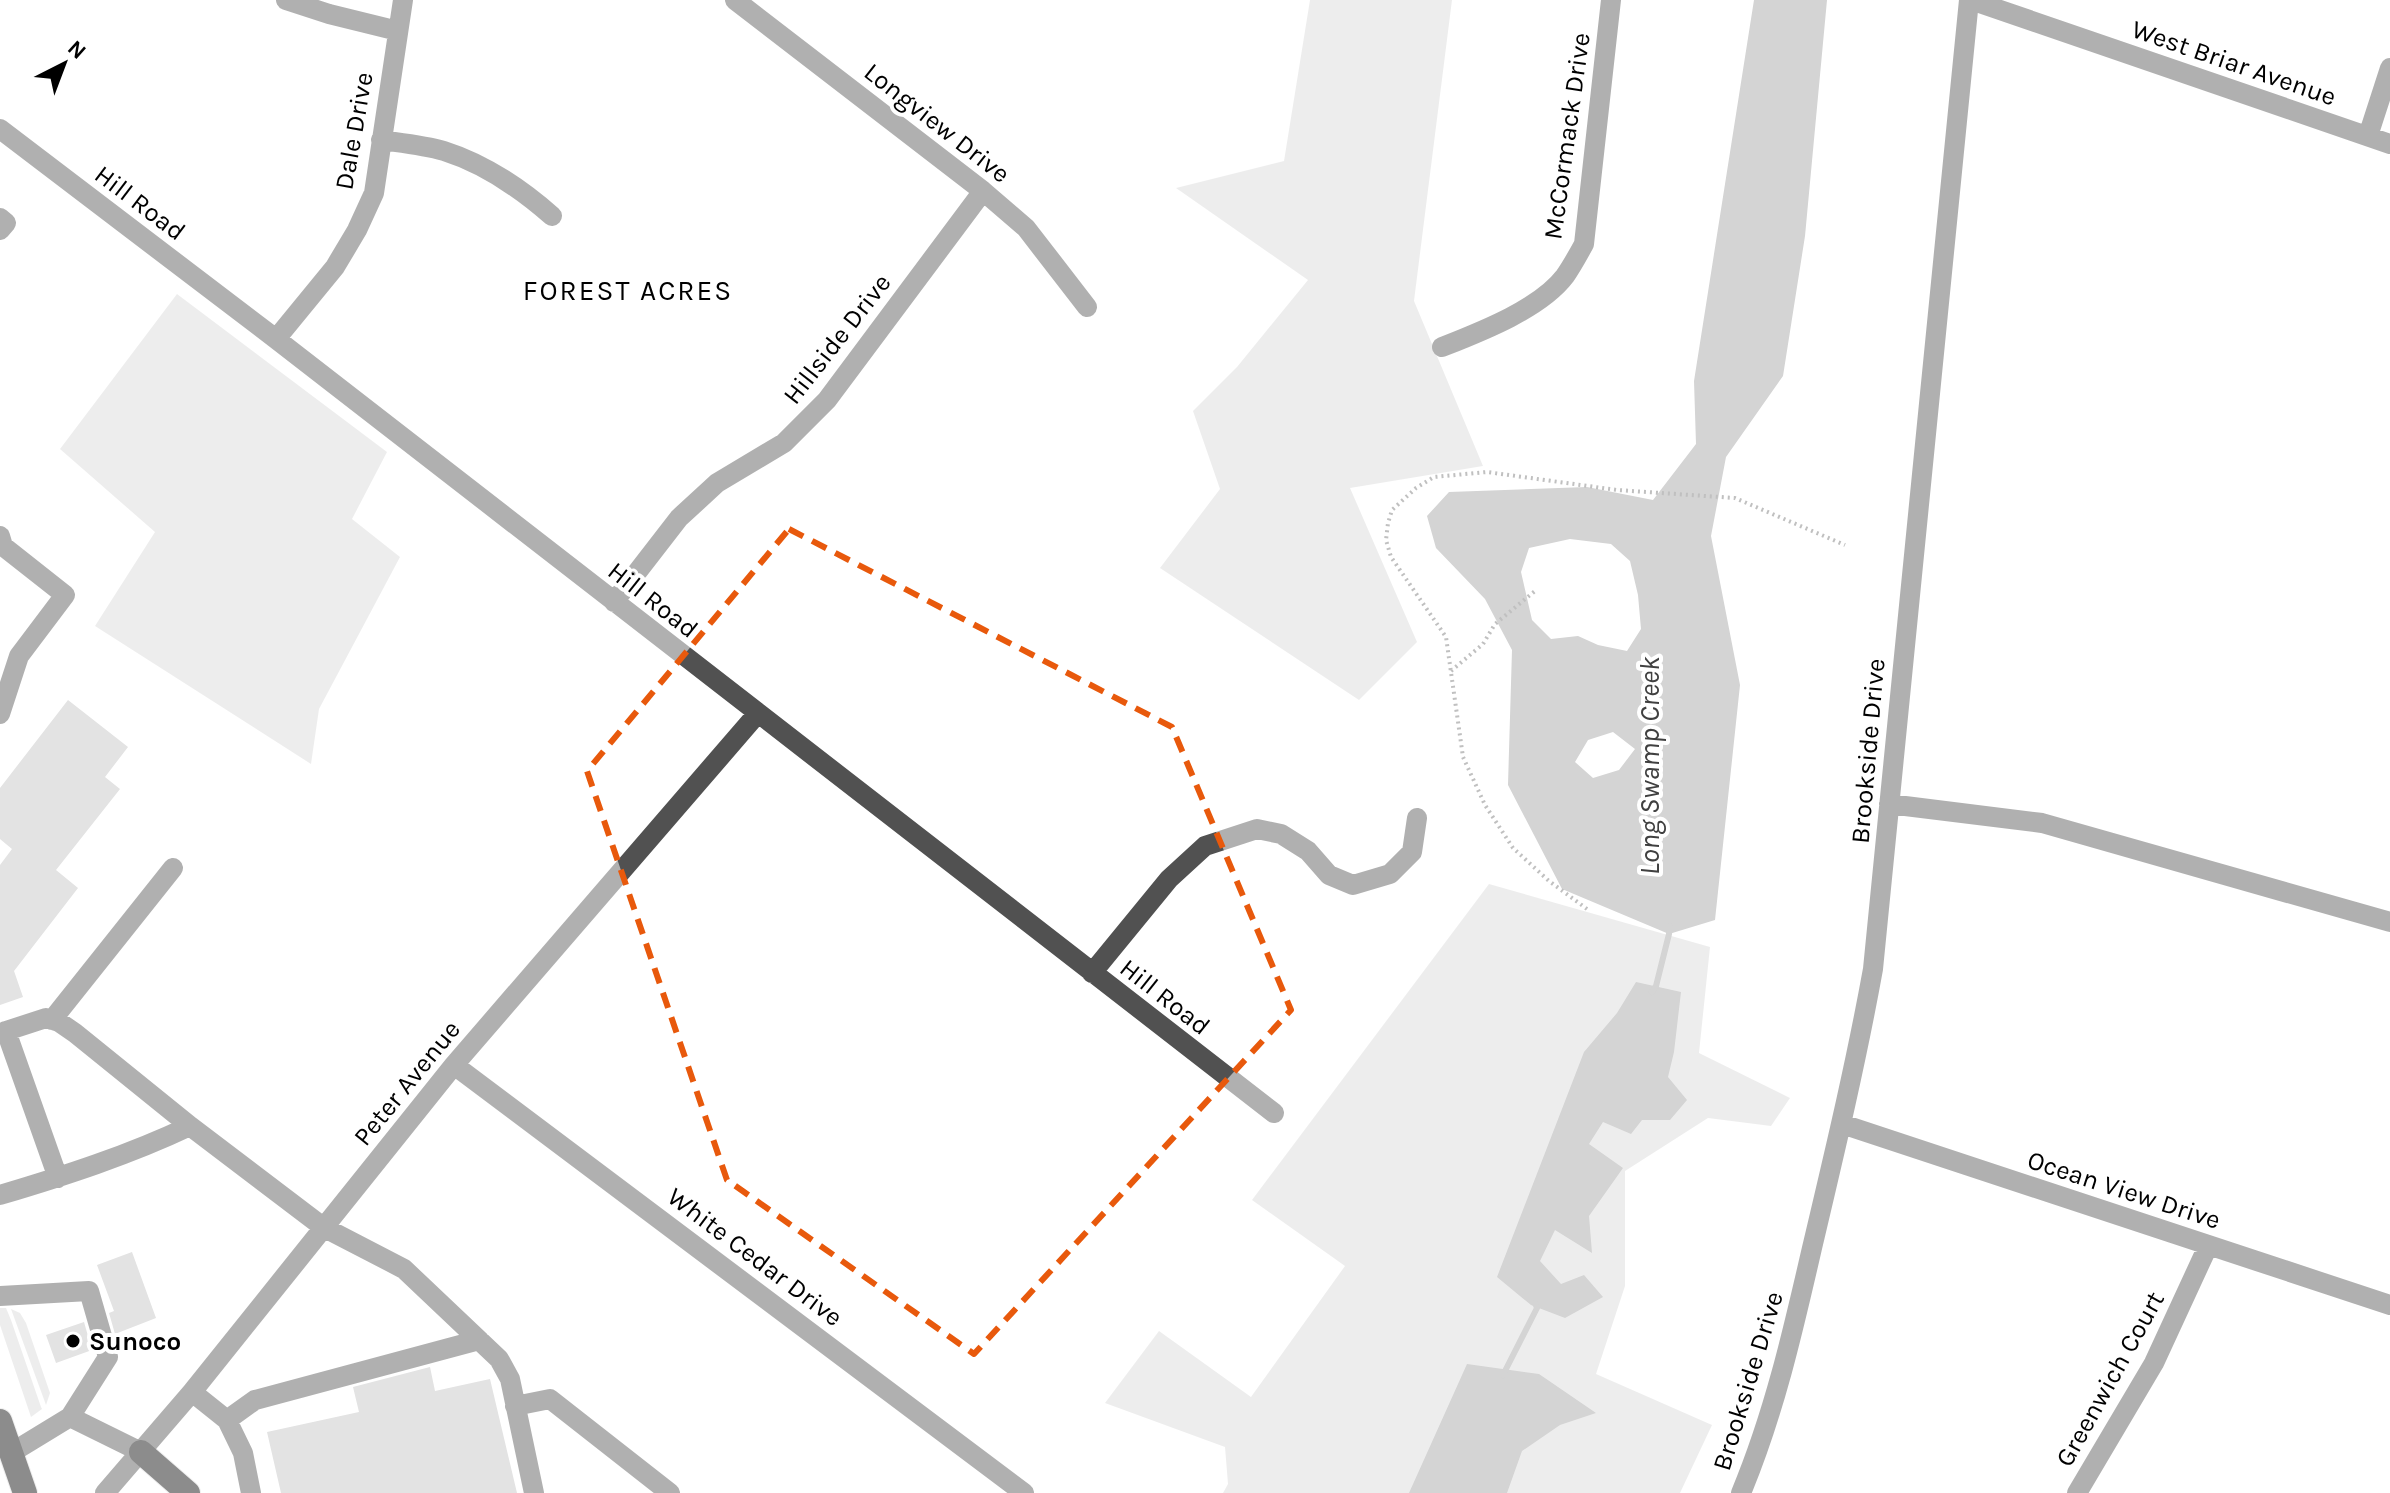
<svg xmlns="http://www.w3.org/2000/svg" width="2390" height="1493" font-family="Karla,sans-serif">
	<rect width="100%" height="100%" fill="#fff"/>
	<path fill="#d8d8d8" d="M1310,0H1452L1414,301L1483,466L1350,488L1417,642L1359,700L1160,568L1220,489L1193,411L1237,367L1308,280L1176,188L1284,161Z
		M177,294L387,452L352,519L400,557L319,709L311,764L95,626L155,532L60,449Z
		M1489,884L1710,947L1699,1053L1790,1098L1771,1126L1708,1118L1625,1171V1286L1596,1374L1712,1425L1680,1493H1223L1228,1484L1225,1447L1105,1403L1159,1331L1251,1397L1345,1266L1252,1200Z
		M0,1308H6L11,1320L41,1407L42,1409L31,1417L0,1325Z
		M11,1309L20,1313L26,1323L50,1393L46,1405Z"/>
	<path fill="#9f9f9f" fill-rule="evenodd" d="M1754,0H1827L1805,236L1783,376L1726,457L1711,536L1740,685L1715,920L1669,934L1562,889L1508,785L1512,650L1485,599L1436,548L1427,516L1449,492L1587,487L1653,500L1696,444L1694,381ZM1570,539L1611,544L1630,561L1638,595L1641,629L1627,651L1598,645L1578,636L1551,639L1532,620L1521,572L1529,548ZM1613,732L1635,749L1619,770L1593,778L1575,762L1588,740Z
		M1636,982L1681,992L1674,1052L1668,1077L1687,1100L1670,1120H1642L1631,1134L1603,1122L1589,1144L1623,1168L1589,1216L1592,1253L1555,1230L1540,1261L1561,1284L1584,1275L1603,1297L1565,1318L1531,1305L1497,1277L1584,1052L1617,1013Z
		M1467,1364L1539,1374L1596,1413L1560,1425L1522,1451L1507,1493H1409Z"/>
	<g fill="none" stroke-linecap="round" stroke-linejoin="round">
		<path stroke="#9f9f9f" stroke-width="6" d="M1652,992L1656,986L1669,934L1670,926
			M1503,1375L1537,1308L1535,1303"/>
	</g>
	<path fill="#c0c0c0" d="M68,700L128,747L105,777L120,789L56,870L78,888L14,971L23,997L0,1005V865L12,849L0,839V788Z
		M132,1252L156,1318L115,1334L109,1313L114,1311L97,1265Z
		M84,1322L92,1350L56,1363L46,1335Z
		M430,1367L435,1391L490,1379L517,1493H281L267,1432L359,1412L353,1387Z"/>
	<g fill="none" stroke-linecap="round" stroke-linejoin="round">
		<g stroke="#dbdbdb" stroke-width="26">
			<path id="highway" d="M0,1421L25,1493
				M141,1452L188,1493"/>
		</g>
		<path stroke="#737373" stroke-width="4" stroke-dasharray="2 4" stroke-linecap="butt" d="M1451,671L1483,644L1495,624L1535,591
			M1587,909L1549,881L1513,848L1485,805L1463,757L1446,637L1391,557L1386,540L1388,523L1392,510L1416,488L1434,477L1487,472L1617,490L1735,498L1845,545"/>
		<path stroke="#515151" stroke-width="20" d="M286,0L329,14L398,31
			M735,0L983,191L1026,228L1087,307
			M1971,0L2390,144
			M0,129L276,339L1274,1113
			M2368,136L2390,68
			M381,140C402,143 424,145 444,151C485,164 519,187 552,216
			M0,218L6,223L0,230
			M276,339L335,267L357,230L374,193L403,0
			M1442,347C1480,332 1540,309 1565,276C1572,266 1578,255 1584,244L1611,0
			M0,536L3,546L65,595L19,656L0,714
			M614,602L679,518L717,483L784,443L827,400L983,191
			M1889,804L2042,823L2390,922
			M1092,973L1169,879L1205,846L1257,829L1281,834L1308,851L1329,875L1353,885L1390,874L1412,852L1417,818
			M52,1020L173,868
			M6,1031L58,1178
			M0,1033L46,1018L59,1022L75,1033L190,1126
			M454,1065L1024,1493
			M1842,1124L2390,1305
			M0,1195C64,1176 129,1155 190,1126L323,1227L404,1269L499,1359L510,1379L534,1493
			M0,1296L89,1291L108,1357L70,1417
			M192,1392L227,1420L243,1453L251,1493
			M515,1406L550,1399L670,1493
			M227,1420L255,1400L479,1340
			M11,1453L70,1417L141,1452
			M105,1493L192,1392L454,1065L758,713
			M1741,1493C1774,1414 1793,1331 1812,1248C1834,1155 1856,1063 1873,969L1969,0
			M2077,1493L2154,1363L2208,1246"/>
		<use href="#highway" stroke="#000" stroke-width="24"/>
	</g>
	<path d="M0 0H2390V1493H0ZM789,529L1172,727L1291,1010L974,1354L727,1180L587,771Z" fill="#fff" fill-opacity=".55" fill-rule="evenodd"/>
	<path fill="none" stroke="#e8590c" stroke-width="6" stroke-dasharray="16 10" stroke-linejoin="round" d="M789,529L1172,727L1291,1010L974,1354L727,1180L587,771Z"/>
	<circle fill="#000" stroke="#fff" stroke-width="3" cx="73" cy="1341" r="8"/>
	<g text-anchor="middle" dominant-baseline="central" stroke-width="8" stroke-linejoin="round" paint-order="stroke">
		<g font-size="26" fill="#000" stroke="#fff">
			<text transform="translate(2234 63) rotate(19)">West Briar Avenue</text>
			<text transform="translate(937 123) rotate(38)">Longview Drive</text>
			<text transform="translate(354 131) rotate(-80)">Dale Drive</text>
			<text transform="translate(1567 136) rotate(-82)">McCormack Drive</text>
			<text transform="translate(140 203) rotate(37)">Hill Road</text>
			<text transform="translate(837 339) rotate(-52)">Hillside Drive</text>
			<text transform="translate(653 600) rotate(38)">Hill Road</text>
			<text transform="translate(1868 751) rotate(-85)">Brookside Drive</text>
			<text transform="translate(1165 997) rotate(38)">Hill Road</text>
			<text transform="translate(407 1083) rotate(-51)">Peter Avenue</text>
			<text transform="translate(2124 1190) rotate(18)">Ocean View Drive</text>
			<text transform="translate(755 1257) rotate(37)">White Cedar Drive</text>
			<text transform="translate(2110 1379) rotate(-61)">Greenwich Court</text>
			<text transform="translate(1748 1381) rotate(-73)">Brookside Drive</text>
		</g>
		<g font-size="26" font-weight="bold" fill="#000" stroke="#fff" text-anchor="start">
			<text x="89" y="1341">Sunoco</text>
		</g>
		<g font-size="28" letter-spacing="2" fill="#000" stroke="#fff">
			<text x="628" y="290">FOREST ACRES</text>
		</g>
		<g font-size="28" font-style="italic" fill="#404040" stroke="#fff">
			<text transform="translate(1649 766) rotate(-90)">Long Swamp Creek</text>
		</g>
	</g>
	<g transform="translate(64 64) rotate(42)" stroke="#ffffff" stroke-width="6" paint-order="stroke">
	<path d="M0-6L14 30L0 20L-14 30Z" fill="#000000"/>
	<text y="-12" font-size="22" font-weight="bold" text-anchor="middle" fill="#000000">N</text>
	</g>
</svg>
